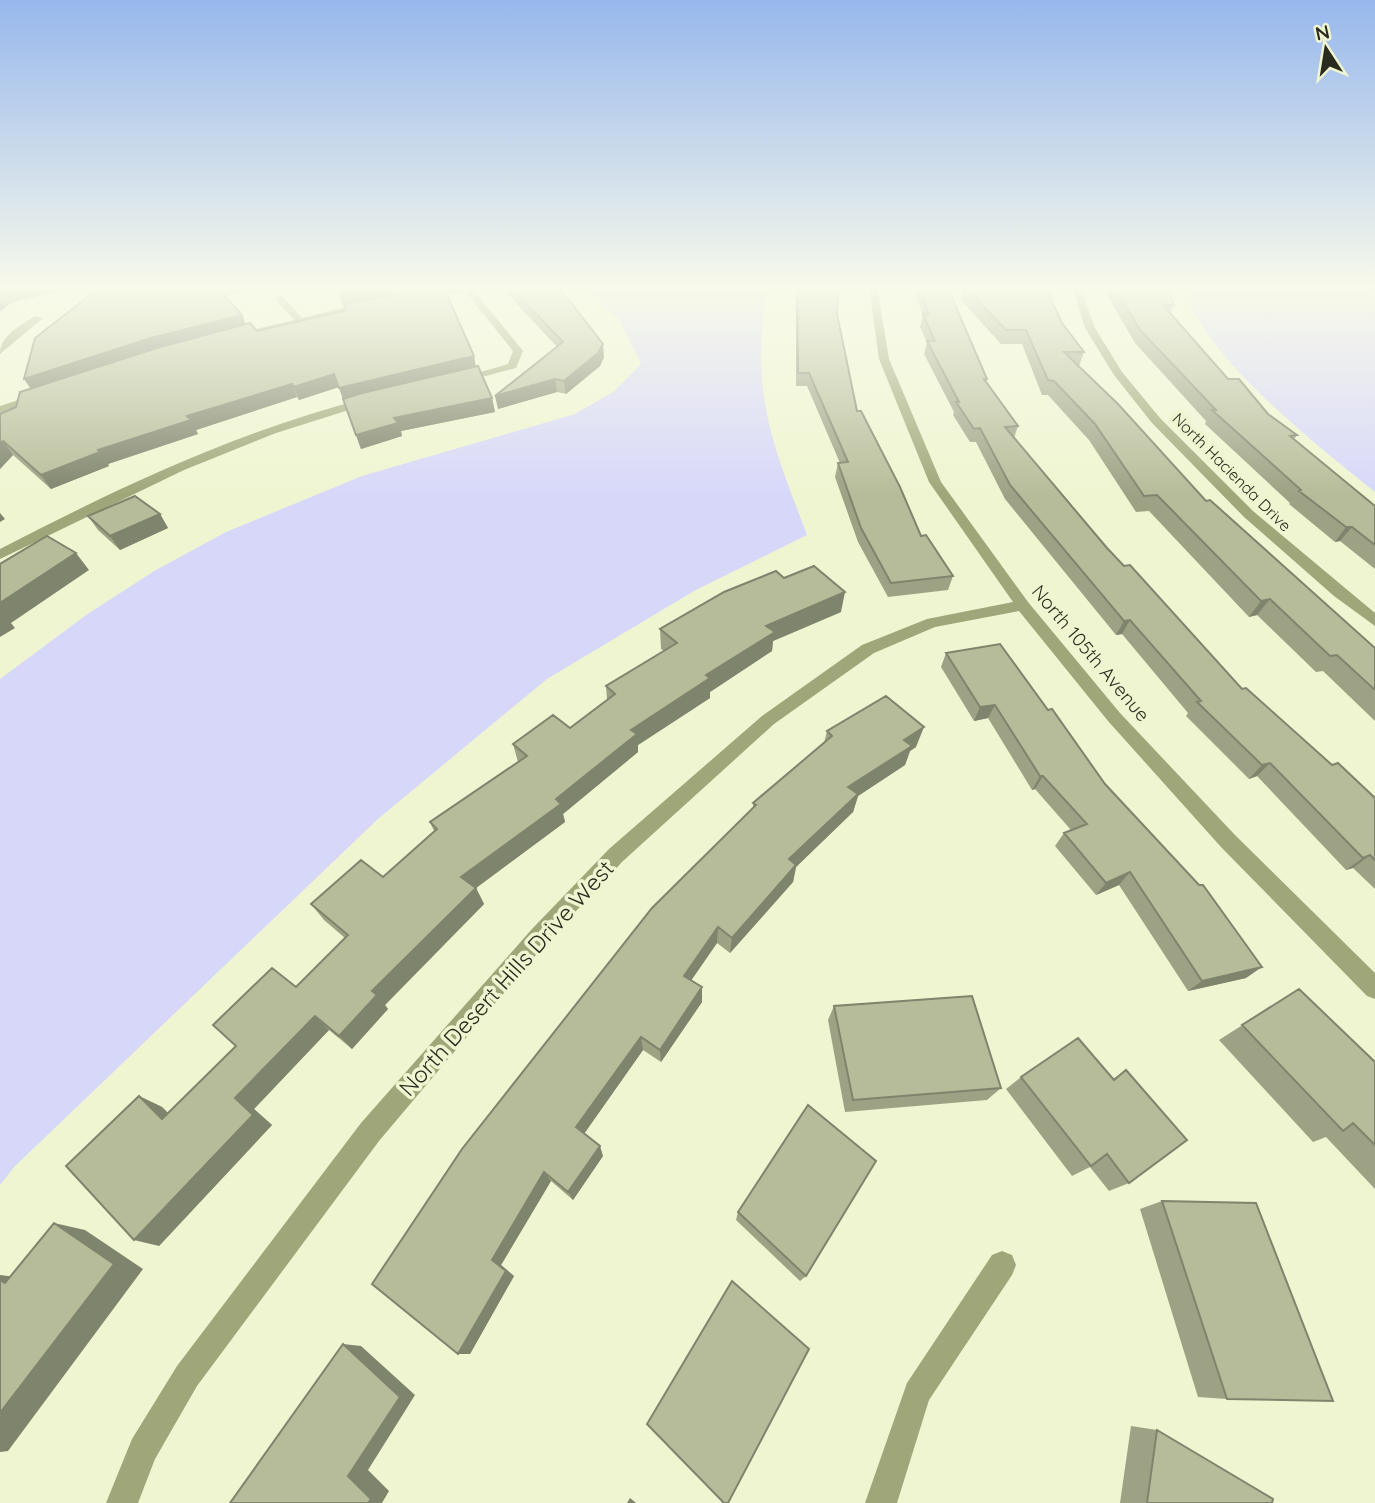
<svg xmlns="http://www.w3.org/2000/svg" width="1375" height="1503" font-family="Quicksand,sans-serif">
	<rect width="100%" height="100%" fill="#eff5d1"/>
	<path fill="#d7d7fa" d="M580,286H766C763,320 759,354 763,389C768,438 790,489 807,535L694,591L547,679L379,818L14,1167L0,1185V679L89,613L156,570L226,532L362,476L575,414L613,392L641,364L619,319Z
		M1185,286H1375V492C1323,450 1196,352 1185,286Z"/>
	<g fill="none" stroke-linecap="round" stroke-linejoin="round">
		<path fill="#9fa679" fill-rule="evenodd" d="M462,286H470L523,351L516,368L459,383L454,380L508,364L513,351L466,292L422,299L418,296Z
			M869,286H877L889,359L941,482L1028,602L1120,713L1235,835L1375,973V999L1367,996L1221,847L1108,721L1019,611L935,627L874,653L774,724L623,861L546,943L379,1141L197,1386L155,1459L138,1503H106L132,1439L177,1366L361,1123L532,929L609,849L762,716L862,645L927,619L1013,602L929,482L879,359Z
			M1072,286H1080L1095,328L1122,372L1160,418L1253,511L1375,613V626L1334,596L1244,517L1152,423L1114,375L1085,328Z
			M276,296H282L302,318L367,302L372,305L231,339V335L294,320L276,300Z
			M35,316L43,318L0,354C0,335 20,326 35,316Z
			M40,393L45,396L44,398L0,413V406Z
			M367,398L372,401L371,403L276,433L184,470L0,559V549C118,488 238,431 367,398Z
			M1002,1251L1012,1255L1016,1265L1012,1275L929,1400L897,1503H865L907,1383L992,1255Z"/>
	</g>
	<path fill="#9da284" d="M255,286L225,296L242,315L246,325L257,331L346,310L333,286H440L474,356L476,367L492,398L495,412L401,431L402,436L361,449L339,387L299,400L297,397L196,430L198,434L108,464L109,466L51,489L13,455L0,469V414L16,407L31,389L24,379L35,338Z
		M502,286H558L604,357L600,366L566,394L557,392L498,409L557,347L503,289Z
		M797,286L837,314L857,411L921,536L953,576L948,590L888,597L858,542L835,477L838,463H840L807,386H796V297Z
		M913,286H947L987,379L986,383L1018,426L1014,438L1107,548L1242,689L1332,765L1375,798V889L1353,868L1346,870L1257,776L1249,779L1186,716L1188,713L1122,634L1116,635L1005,499L976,442H970L953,415L954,412L924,354L927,342L920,327L923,316Z
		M964,286L1062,323L1084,352L1079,366L1206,501L1375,648V721L1323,671L1316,672L1257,615L1249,617L1149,511L1136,512L1089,440L1048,395H1042L1022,344H1001L960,299Z
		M1105,286H1167L1174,305L1170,313L1228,379L1268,414L1297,435L1294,439L1375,506V569L1340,541L1335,542L1289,504L1290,503L1205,424L1206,421L1135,343L1104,290Z
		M160,514L168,528L120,550L98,530L88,516Z
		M784,578L841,612L773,641L772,651L710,692V698L638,745V752L563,814L565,822L476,888L484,904L385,1005L388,1009L352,1049L329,1030L254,1109L272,1125L159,1246L139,1096L162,1107L168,1113L345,938L324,920L311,904L383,877L434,831L430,822L518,762L513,744L570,728L607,700L606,686L664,651L661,649L660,629Z
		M946,653L1048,710L1105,784L1246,978L1188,991L1119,885L1096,895L1055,846L1064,833L1071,830L1035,789L1032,790L988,718L974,721L941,667Z
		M827,731L916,747L910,751L905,765L858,796L853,812L796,867L793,882L730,953L717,943L691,980L702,987V1002L661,1062L643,1050L584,1134L603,1156L573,1200L551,1181L501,1265L514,1276L470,1354L372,1284L753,809V803L824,743Z
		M1299,989L1375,1062V1189L1326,1137L1313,1142L1219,1040Z
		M834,1006L1001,1088L987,1100L845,1112L828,1020Z
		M1126,1070L1129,1183L1109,1191L1090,1167L1072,1176L1006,1089L1021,1077L1113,1079Z
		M1162,1201L1227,1399L1198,1397L1140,1209Z
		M738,1212L806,1276L800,1281L736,1220Z
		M1131,1426L1157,1430L1272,1503H1120Z"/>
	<path fill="#7f846c" d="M24,286H79L11,303L0,312V293L3,291Z
		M215,286H255L221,298Z
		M381,286H440L441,287L343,305L339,293Z
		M242,315L247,327L33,392L24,379L151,338Z
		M603,344L604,357L600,366L566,394L564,381Z
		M474,356L476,369L344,402L339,388Z
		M334,374L339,387L299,400L294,387Z
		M555,379L557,392L498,409L495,396Z
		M292,384L297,397L196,430L198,434L108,464L109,466L51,489L41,475L98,450L187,416Z
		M492,398L495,412L401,431L402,436L361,449L356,435L394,418Z
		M3,441L13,455L0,469V444Z
		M0,513L5,519L0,522Z
		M160,514L168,528L120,550L110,536Z
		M1346,527H1352L1340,541L1335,542Z
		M76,553L89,570L11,623L15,628L0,637V603Z
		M845,592L841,612L773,641L772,651L710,692V698L638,745V752L563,814L565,822L476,888L484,904L385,1005L388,1009L352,1049L339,1036L461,877L556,799L631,730L706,675L766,626Z
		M1270,599L1257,615L1249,617L1261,601Z
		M1130,620L1122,634L1116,635L1124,621Z
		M995,705L988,718L974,721L980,707Z
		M924,727L916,747L910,751L905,765L858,796L853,812L796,867L793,882L730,953L732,938L789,859L848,787L904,740Z
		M1270,763L1257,776L1249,779L1262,765Z
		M1040,776H1043L1035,789L1032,790Z
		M1370,855L1353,868L1346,870L1363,858Z
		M1130,872L1119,885L1096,895L1106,883Z
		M718,927L717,943L684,991V976Z
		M1262,967L1246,978L1188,991L1202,981Z
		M702,987V1002L661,1062L660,1050Z
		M315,1016L329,1030L254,1109L272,1125L159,1246L134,1240L235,1098Z
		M641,1037L643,1050L581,1138L576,1127Z
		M139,1096L162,1107L184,1129L162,1119Z
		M600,1146L603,1156L573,1200L568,1192Z
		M544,1172L551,1181L501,1265L514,1276L470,1354H458L492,1260Z
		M54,1223L85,1230L143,1269L8,1451L0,1452V1413Z
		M0,1275L25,1278L5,1283L0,1280Z
		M343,1344L361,1346L415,1395L368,1470L389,1491L382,1503H368L348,1476Z
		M630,1498L636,1503H627Z"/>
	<path fill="#b6bc9a" stroke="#7f846c" stroke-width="2" d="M0,286H24L3,291L0,293Z
		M102,286H215L242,315L151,338L24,379L35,338Z
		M335,286H381L339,293Z
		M443,286L474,356L339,388L334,374L294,387L292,384L187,416L191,420L98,450L100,452L41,475L3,441L0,444V414L16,407L20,392L160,347L250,323L257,331L347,310L344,304Z
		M509,286H558L603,344L598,353L564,381L555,379L495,396L563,342Z
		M797,286H839L837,314L857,411H861L900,487L921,536L926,535L953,576L891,583L861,528L838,463L848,462L809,373H798Z
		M920,286H947L987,379H984L1018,426L1005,427L1107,548L1124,566L1130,565L1242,689L1246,688L1332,765L1338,763L1375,798V860L1370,855L1363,858L1270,763L1262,765L1197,702L1201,701L1130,620L1124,621L1010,485L980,428L974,429L956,402H959L927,341H935L923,315H929Z
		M964,286L1047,291L1062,323L1084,352H1064L1118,404L1206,501L1210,500L1375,648V690L1337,655L1330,656L1270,599L1261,601L1157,495L1144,496L1095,424L1054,381L1048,380L1026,330H1006Z
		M1113,286H1167L1174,305H1163L1228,379H1239L1268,414L1297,435L1290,436L1375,506V545L1352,527H1346L1299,491L1301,490L1212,410H1216L1140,330Z
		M478,366L492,398L394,418L398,423L356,435L343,399L362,393Z
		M135,496L160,514L110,536L88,516Z
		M47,536L76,553L0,603V564Z
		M814,566L845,592L766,626L775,632L706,675L710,678L631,730L637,734L556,799L561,804L461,877L476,888L372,991L377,995L339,1036L315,1016L235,1098L253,1115L134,1240L66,1166L139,1096L162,1119L236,1046L213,1025L272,968L296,987L348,935L311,904L361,860L383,877L437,829L430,822L527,756L513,744L553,715L570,728L615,694L606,686L677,643L660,629L724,592L776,571L784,578Z
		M1000,644L1048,710L1052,709L1105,784L1199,885H1203L1262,967L1202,981L1130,872L1106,883L1064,833L1087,824L1043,776H1040L995,705L980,707L946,653Z
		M886,696L924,727L904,740L912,746L848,787L858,794L789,859L796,865L732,938L718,927L684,976L702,987L660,1050L641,1037L576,1127L600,1146L568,1192L544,1172L492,1260L506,1271L458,1354L372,1284L462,1149L652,908L756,805L753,803L832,736L827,731Z
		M1299,989L1375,1062V1145L1353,1123L1343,1131L1242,1025Z
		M972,996L1001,1088L853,1100L834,1006Z
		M1078,1038L1114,1080L1126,1070L1187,1140L1129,1183L1107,1154L1091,1166L1021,1077Z
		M808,1105L876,1161L806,1276L738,1212Z
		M1162,1201L1256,1203L1333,1401L1227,1399Z
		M54,1223L114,1264L0,1413V1280L5,1283Z
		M732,1281L809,1349L728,1503H724L647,1424Z
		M343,1344L400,1397L348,1476L371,1499L368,1503H230Z
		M1157,1430L1273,1499L1272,1503H1147Z"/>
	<linearGradient id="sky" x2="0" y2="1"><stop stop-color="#97b7ed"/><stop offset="0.58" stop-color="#f8faea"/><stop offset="1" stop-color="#f8faea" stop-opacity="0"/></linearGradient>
	<rect width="1375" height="496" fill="url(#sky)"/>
	<g text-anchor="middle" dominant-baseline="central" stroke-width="7" stroke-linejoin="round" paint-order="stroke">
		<g font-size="16" fill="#282b1d" stroke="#eff5d1">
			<text transform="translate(1232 472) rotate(45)">North Hacienda Drive</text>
		</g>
		<g font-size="19" fill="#282b1d" stroke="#eff5d1">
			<text transform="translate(1091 653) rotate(50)">North 105th Avenue</text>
		</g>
		<g font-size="23" fill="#282b1d" stroke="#eff5d1">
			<text transform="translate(506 978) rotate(-48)">North Desert Hills Drive West</text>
		</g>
	</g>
	<g transform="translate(1326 49) rotate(348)" stroke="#eff5d1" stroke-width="5" paint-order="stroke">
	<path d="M0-5L12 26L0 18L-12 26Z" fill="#282b1d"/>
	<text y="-10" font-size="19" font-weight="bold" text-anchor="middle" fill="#282b1d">N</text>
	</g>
</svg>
